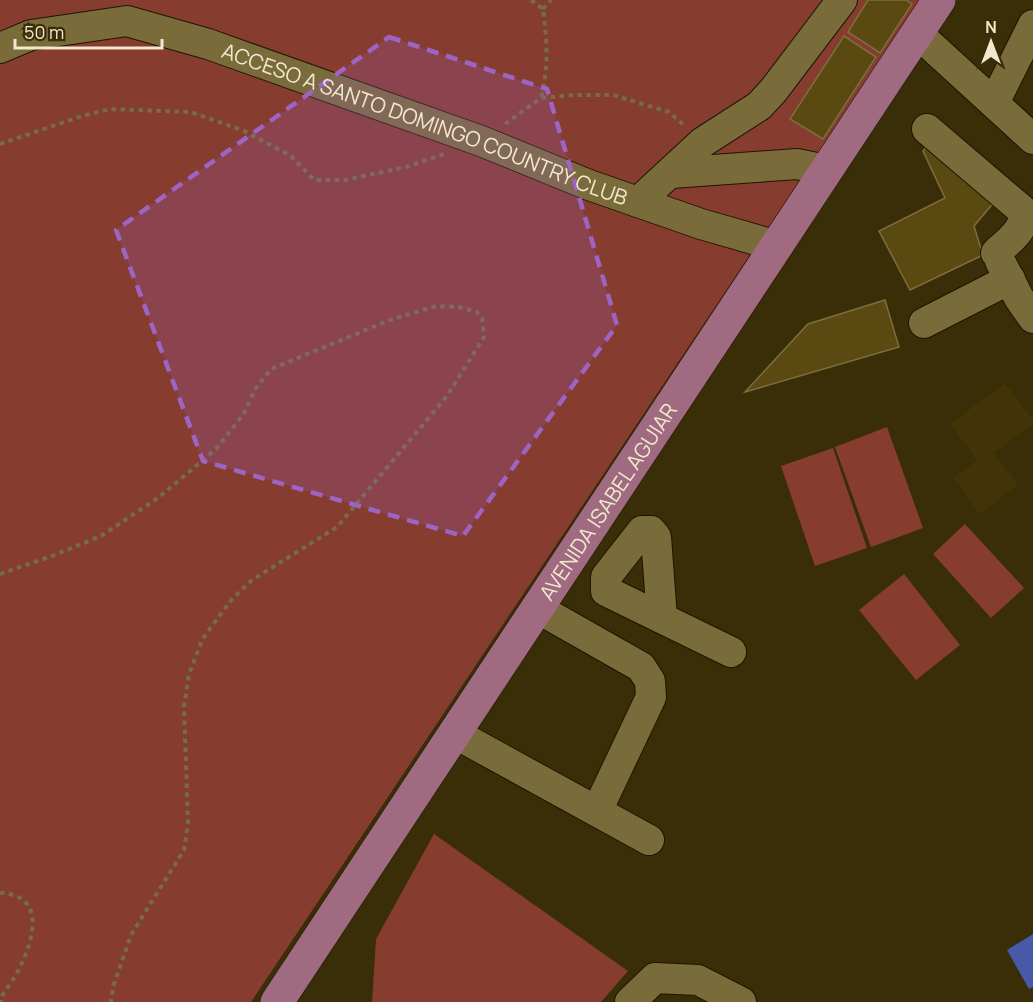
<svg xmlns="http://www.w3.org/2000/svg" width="1033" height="1002" font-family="Manrope,sans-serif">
	<rect width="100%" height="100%" fill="#392e08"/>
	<path fill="#423406" d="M1005,383L1033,420V424L994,453L1018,485L980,514L953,478L977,460L950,424Z"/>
	<path fill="#863d30" d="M0,0H920L251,1002H0Z
		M887,427L923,528L871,547L835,447Z
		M833,448L867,548L815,566L781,466Z
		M965,524L1024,588L991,618L933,554Z
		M904,574L960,645L916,680L859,610Z
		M434,834L628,971L601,1002H372L376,939Z"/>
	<path fill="#4859a7" d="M1033,934V987L1029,989L1007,950Z"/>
	<path fill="#5a4a11" stroke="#7d6e3e" stroke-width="1.5" d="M868,0H906L912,4L880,53L848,32Z
		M844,36L876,57L823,139L790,119Z
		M929,143L995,201L974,226L983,255L910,290L879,231L945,198L923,151Z
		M885,300L899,347L745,392L808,324Z"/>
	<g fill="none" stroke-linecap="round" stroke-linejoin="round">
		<g stroke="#1e1600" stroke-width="32">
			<g id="minor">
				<path d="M917,33L1033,139"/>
				<path id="s1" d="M0,48L31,35L127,21L208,44L481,141L589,185L701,224L777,246"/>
				<path d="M994,103L1033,25"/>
				<path d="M927,129L1022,210C1029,228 1007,242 996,253"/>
				<path d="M671,173L797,164L826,170"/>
				<path d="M638,202L703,142L759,106L773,91L842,0"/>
				<path d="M1000,261L1019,298L1033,318"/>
				<path d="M924,323L1010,279"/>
				<path d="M537,608L641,667L650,681L651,697L597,811"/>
				<path d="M662,618L656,537L651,531H642L606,577V591L731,652"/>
				<path d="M454,733L649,840"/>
				<path d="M630,1002L655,978L698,980L741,1002"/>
			</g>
		</g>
		<g stroke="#1e1600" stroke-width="34">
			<g id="major">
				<path id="s2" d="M277,1002L939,0"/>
			</g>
		</g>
		<path stroke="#766c4a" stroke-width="4" stroke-dasharray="4.5 4.5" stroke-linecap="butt" d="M531,0L543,9C547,41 549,67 541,98
			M543,9L551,0
			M505,124L541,98L574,95H613L669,112L685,126
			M0,144L82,116L110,109L191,112L244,131L291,156L314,180H345L406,167L444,154
			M0,574L52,556L101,536L158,498L216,449L243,415L256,388L271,369L390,320L436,306L459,307L477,312L482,318L484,337L447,396L337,527L252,580L232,599L203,638L189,674L184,706L188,823L184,850L131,935L113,987L111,1002
			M0,893C7,892 12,895 18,897C43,908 30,947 21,965C16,976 8,987 1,997V1002"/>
		<use href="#minor" stroke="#7a6b3b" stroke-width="30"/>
		<use href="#major" stroke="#a06a81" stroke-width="33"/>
	</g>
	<path fill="#9e64c4" fill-opacity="0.2" stroke="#9e64c4" stroke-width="4.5" stroke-dasharray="12 8" stroke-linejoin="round" d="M389,37L547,89L617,325L463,536L203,461L116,230Z"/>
	<g text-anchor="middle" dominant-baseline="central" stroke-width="6" stroke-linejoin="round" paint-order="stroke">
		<g font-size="21" fill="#f1e8cf" stroke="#392e08">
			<text stroke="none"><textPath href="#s1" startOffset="446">ACCESO A SANTO DOMINGO COUNTRY CLUB</textPath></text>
			<text stroke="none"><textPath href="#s2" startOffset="600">AVENIDA ISABEL AGUIAR</textPath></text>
		</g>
	</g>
	<g transform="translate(991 42)" stroke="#392e08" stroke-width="4.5" paint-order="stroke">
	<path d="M0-4.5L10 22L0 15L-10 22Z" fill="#f1e8cf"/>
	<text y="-9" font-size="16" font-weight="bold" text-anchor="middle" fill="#f1e8cf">N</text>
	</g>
	<path d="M15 39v9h147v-9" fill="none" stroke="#f1e8cf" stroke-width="3"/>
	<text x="24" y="39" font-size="18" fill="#f1e8cf" stroke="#392e08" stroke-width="4.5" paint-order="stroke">50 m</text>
</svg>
